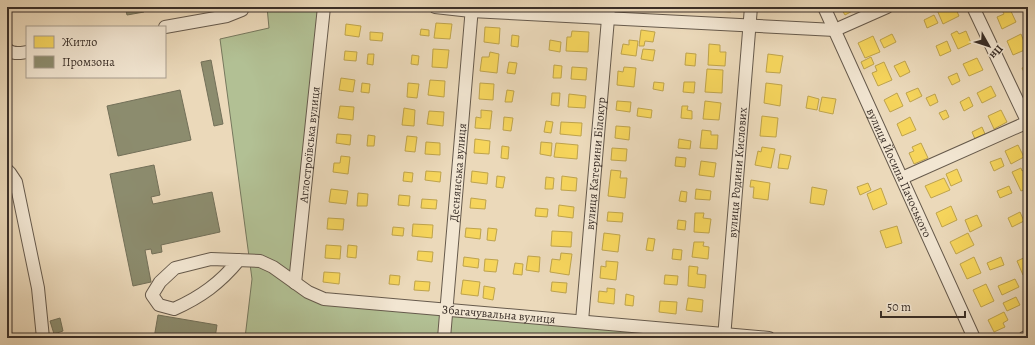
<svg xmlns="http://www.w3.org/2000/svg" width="1035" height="345" font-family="Alegreya,serif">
	<rect width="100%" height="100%" fill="#ebd9ba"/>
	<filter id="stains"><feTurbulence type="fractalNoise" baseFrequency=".005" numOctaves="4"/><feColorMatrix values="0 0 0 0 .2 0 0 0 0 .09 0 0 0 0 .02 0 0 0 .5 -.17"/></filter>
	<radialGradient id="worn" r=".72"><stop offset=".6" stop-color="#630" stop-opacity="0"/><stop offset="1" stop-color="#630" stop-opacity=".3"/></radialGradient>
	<path fill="#b2c094" stroke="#76785e" d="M267,7H324L295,282L308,292L769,338H245L252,279L220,39L269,28Z"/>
	<path fill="#f6d55c" stroke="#bea34c" d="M717,7H732L731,12L717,11Z
		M840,7H860L845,15Z
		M944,7H955L959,16L943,24L937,10Z
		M1009,7L1016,22L1002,29L997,17L1004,14L1002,10Z
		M934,15L938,23L927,28L924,20Z
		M436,23L452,24L450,39L434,38Z
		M346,24L361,26L359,37L345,35Z
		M485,27L500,28L499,44L484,42Z
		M421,29L429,30V36L420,35Z
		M641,30L655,32L653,42L645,41L644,46H639Z
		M572,31L589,32L588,52L566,51L567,37H571Z
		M957,31L959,34L966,31L971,43L958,49L951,34Z
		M370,32L383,33L382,41L370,40Z
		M892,34L896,42L884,48L880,40Z
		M1021,34L1027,49L1013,55L1007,41Z
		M512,35L519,36L518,47L511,46Z
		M873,36L880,52L865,58L858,43Z
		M550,40L561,42L560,52L549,50Z
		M629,40L638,41L636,56L621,54L623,44L629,45Z
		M947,41L951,51L940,56L936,46Z
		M709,44L720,45V52H726L725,66L708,65Z
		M433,49L449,50L447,68L432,67Z
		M643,49L655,50L653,61L641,59Z
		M345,51L357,52L356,61L344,60Z
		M490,52L499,54L497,73L480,71L482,57H489Z
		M686,53L696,54L695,66L685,65Z
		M368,54H374L373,65L367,64Z
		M768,54L783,56L780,73L766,72Z
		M412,55L419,56L418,65L411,64Z
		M871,57L874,64L864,69L861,62Z
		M977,58L983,70L969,76L963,64Z
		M905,61L910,72L900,77L894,66Z
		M509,62L517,63L515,74L507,73Z
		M884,62L892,80L878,86L872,73L877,71L875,66Z
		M554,65L562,66L561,78H553Z
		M1028,66V80L1022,68Z
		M572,67L587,68L586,80L571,79Z
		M624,67L636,68L634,87L617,85L618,71L623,72Z
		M707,69L723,70L722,93L705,92Z
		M957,73L960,81L952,85L948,77Z
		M341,78L355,80L353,92L339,90Z
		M430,80L445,81L444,97L428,95Z
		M654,82L664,83L663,91L653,89Z
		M684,82H695L694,93L683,92Z
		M362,83L370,84L369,93L361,92Z
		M408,83L419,84L417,98L407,97Z
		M480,83L494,84L493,100L479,99Z
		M766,83L782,85L780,106L764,103Z
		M991,86L996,96L982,103L977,93Z
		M918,88L922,96L910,102L906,93Z
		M507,90L514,91L512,102H505Z
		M552,93H560L559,106L551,105Z
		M897,93L903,106L890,112L884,100Z
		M569,94L586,96L585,108L568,107Z
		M935,94L938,102L930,106L926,98Z
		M808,96L819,99L817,110L806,108Z
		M822,97L836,99L833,114L819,111Z
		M969,97L973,106L964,111L960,102Z
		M617,101L631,102L630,112L616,110Z
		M705,101L721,103L719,120L703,119Z
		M340,106L354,107L353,120L338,118Z
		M682,106H688L687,110L692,111V119L681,118Z
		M404,108L415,110L414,126L402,125Z
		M638,108L652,110L651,118L637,116Z
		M481,110L492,111L490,129L475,128L476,117L481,118Z
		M946,110L949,117L943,120L939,113Z
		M1001,110L1007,122L994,129L988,116Z
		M429,111L444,112L443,126L427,124Z
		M762,116L778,118L776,137L760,136Z
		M504,117L513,118L511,131L503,130Z
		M910,117L916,130L902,136L897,124Z
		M546,121L553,122L551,133L544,132Z
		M561,122L582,123L581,136L560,134Z
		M616,126L630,127L629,140L615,138Z
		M982,127L985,134L975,139L972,132Z
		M702,130L711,131V135H718L717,149L700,148Z
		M337,134L351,135L350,145L336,143Z
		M368,135L375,136L374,146H367Z
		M407,136L417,137L415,152L405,151Z
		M475,139L490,141L489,154L474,153Z
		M679,139L691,141L690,149L678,148Z
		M426,142L440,143V155L425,154Z
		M541,142L552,143L551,156L540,154Z
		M556,143L578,145L577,159L554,157Z
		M921,143L928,158L914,164L909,153L914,151L912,147Z
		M1018,145L1024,157L1011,164L1005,151Z
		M502,146L509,147L508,159L501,158Z
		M762,147L775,149L771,168L755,165L758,151L761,152Z
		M612,148L627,149L626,161L611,160Z
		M780,154L791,156L788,169L778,168Z
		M341,156L350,157L348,174L333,172L334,163H340Z
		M676,157L686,158L685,167L675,166Z
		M1001,158L1004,166L994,171L990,162Z
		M701,161L716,163L714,177L699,175Z
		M1021,168L1022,171L1025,169L1027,173L1028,172V188L1021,191L1012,172Z
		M957,169L962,181L951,186L946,174Z
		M611,170L621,171L620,178H627L625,198L608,196Z
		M426,171L441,172L440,182L425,180Z
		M472,171L488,173L487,184L471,182Z
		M404,172L413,173L412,182L403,181Z
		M497,176L505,177L503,188L496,187Z
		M562,176L577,178L576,191L561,190Z
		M546,177L554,178L553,189H545Z
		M944,178L950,190L931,198L925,186Z
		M751,180L770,183L768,200L753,198L754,187H750Z
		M868,183L871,190L860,195L857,187Z
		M1009,186L1012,193L1000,198L997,191Z
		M812,187L827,190L824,205L810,203Z
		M881,188L887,204L873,210L867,194Z
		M331,189L348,191L346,204L329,202Z
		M696,189L711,191L710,200L695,199Z
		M681,191L687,192L686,202L679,201Z
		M358,193L368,194L367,206H357Z
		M399,195L410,196L409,206L398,205Z
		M471,198L486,200L485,209L470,208Z
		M422,199L437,200L436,209L421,208Z
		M559,205L574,207L573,218L558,216Z
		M951,206L957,220L942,227L936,213Z
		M536,208L548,209L547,217L535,216Z
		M608,212L623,213L622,222L607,221Z
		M1020,212L1024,221L1012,227L1008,218Z
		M695,213H704L703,218L711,219L709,233L694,232Z
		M977,215L982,226L970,232L965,220Z
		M328,218L344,219L343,230L327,229Z
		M678,220L686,221L685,230L677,229Z
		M413,224L433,225L432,238L412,236Z
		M897,226L902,243L886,248L880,231Z
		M393,227L404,228L403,236L392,235Z
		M466,228L481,229L480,239L465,237Z
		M488,228L497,229L495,241L487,240Z
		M552,231L572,232L571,247L551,246Z
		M604,233L620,235L618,252L602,250Z
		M968,233L974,245L956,254L950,242Z
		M648,238L655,239L653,251L646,250Z
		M694,242H704L703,246L709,247L708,259L692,257Z
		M326,245L341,246L340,259L325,258Z
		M348,245L357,246L356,258L347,257Z
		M673,249L682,250L681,260L672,259Z
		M418,251L433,252L432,262L417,260Z
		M561,253L572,254L569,275L550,272L552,259L560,260Z
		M528,256L540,257L539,272L526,270Z
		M1028,256V273L1023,275L1017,261Z
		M464,257L479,259L478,268L463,266Z
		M974,257L981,273L967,279L960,264Z
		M1001,257L1004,265L990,270L987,263Z
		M485,259L498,260L496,272L484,271Z
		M606,261L618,262L616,280L600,278L601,266L606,267Z
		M515,263L523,264L522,275L513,274Z
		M689,266L698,267L697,274L706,275L705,288L688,286Z
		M324,272L340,273L339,284L323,282Z
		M390,275L400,276L399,285L389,284Z
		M665,275L678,276L677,285L664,284Z
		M1015,279L1019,287L1002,295L998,286Z
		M463,280L480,282L478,296L461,294Z
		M415,281L430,282L429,291L414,290Z
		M552,282L567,283L566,293L551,291Z
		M986,284L994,301L981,307L973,290Z
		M484,286L495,288L493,300L483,298Z
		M607,288L615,289L614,304L598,302L599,291L607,292Z
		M626,294L634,296L633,306L625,305Z
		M1016,297L1020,305L1007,311L1003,303Z
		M688,298L703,300L702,312L686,310Z
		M660,301L677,302L676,314L659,312Z
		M1004,312L1008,320L1003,323L1005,327L994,332L988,320Z"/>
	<path fill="#8c8c6e" stroke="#737059" d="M125,7H143L144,12L127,15Z
		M211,60L223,124L214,126L201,62Z
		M180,90L191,140L118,156L107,106Z
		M154,165L160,195L151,197L153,204L212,192L220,232L161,245L162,252L152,254L151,249L145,250L151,282L133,286L110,174Z
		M158,315L217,325L215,338H154Z
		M60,318L63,331L54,334L50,321Z"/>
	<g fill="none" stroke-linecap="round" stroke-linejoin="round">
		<g stroke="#665a4c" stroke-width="14">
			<g id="minor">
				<path d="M435,7L471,11L835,30L887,7"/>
				<path id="s1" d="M824,7L974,338"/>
				<path d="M973,7L1028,123"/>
				<path d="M165,27L227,16L242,10L243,7"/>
				<path d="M7,49C12,55 20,53 27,52"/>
				<path d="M7,170L10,173L16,182L38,288L43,338"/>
				<path d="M902,178L1028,122"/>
				<path id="s2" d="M239,260C220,283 201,297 174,309L159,305L152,295L160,282L175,268L211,259L260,261L273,267L308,292L324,299L769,338"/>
				<path id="s3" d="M295,283L324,7"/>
				<path id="s4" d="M582,321L609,7"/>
				<path id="s5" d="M444,338L472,7"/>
				<path id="s6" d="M724,338L751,7"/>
				<path d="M1024,338L1028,336"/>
			</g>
		</g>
		<use href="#minor" stroke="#f2e6d2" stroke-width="12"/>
	</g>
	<g text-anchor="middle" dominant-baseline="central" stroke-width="4" stroke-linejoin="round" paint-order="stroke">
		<g font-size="12" fill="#3a2f28" stroke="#f2e6d2">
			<text stroke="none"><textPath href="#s3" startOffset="139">Аглостроївська вулиця</textPath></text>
			<text stroke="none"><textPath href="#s4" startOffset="158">вулиця Катерини Білокур</textPath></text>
			<text stroke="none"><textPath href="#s6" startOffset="166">вулиця Родини Кислових</textPath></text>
			<text stroke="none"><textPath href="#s1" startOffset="182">вулиця Йосипа Пачоського</textPath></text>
			<text stroke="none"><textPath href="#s5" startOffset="166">Деснянська вулиця</textPath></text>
			<text stroke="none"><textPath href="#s2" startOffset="482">Збагачувальна вулиця</textPath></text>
		</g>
	</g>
	<rect width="1035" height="345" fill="none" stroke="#ebd9ba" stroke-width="24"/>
	<rect x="8" y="8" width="1019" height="329" fill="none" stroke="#3a2f28" stroke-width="2"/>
	<rect x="12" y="12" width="1011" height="321" fill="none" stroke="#3a2f28"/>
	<rect x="26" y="26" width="140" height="52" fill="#f2e6d2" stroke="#a89d8e"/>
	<rect x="34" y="36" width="20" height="12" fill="#f6d55c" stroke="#a89d8e"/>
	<text x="62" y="46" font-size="12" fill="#3a2f28">Житло</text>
	<rect x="34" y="56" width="20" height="12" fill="#8c8c6e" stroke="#a89d8e"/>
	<text x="62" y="66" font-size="12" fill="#3a2f28">Промзона</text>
	<g transform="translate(989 46) rotate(129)" stroke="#f2e6d2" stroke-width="3" paint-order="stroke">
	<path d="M0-3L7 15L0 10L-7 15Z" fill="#3a2f28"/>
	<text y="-6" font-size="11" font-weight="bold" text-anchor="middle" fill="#3a2f28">Пн</text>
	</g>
	<path d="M881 311v6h84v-6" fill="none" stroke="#3a2f28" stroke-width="2"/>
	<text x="887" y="311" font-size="12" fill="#3a2f28" stroke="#f2e6d2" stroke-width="3" paint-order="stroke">50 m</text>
	<rect width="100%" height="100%" filter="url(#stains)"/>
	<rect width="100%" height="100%" fill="url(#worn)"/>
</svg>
